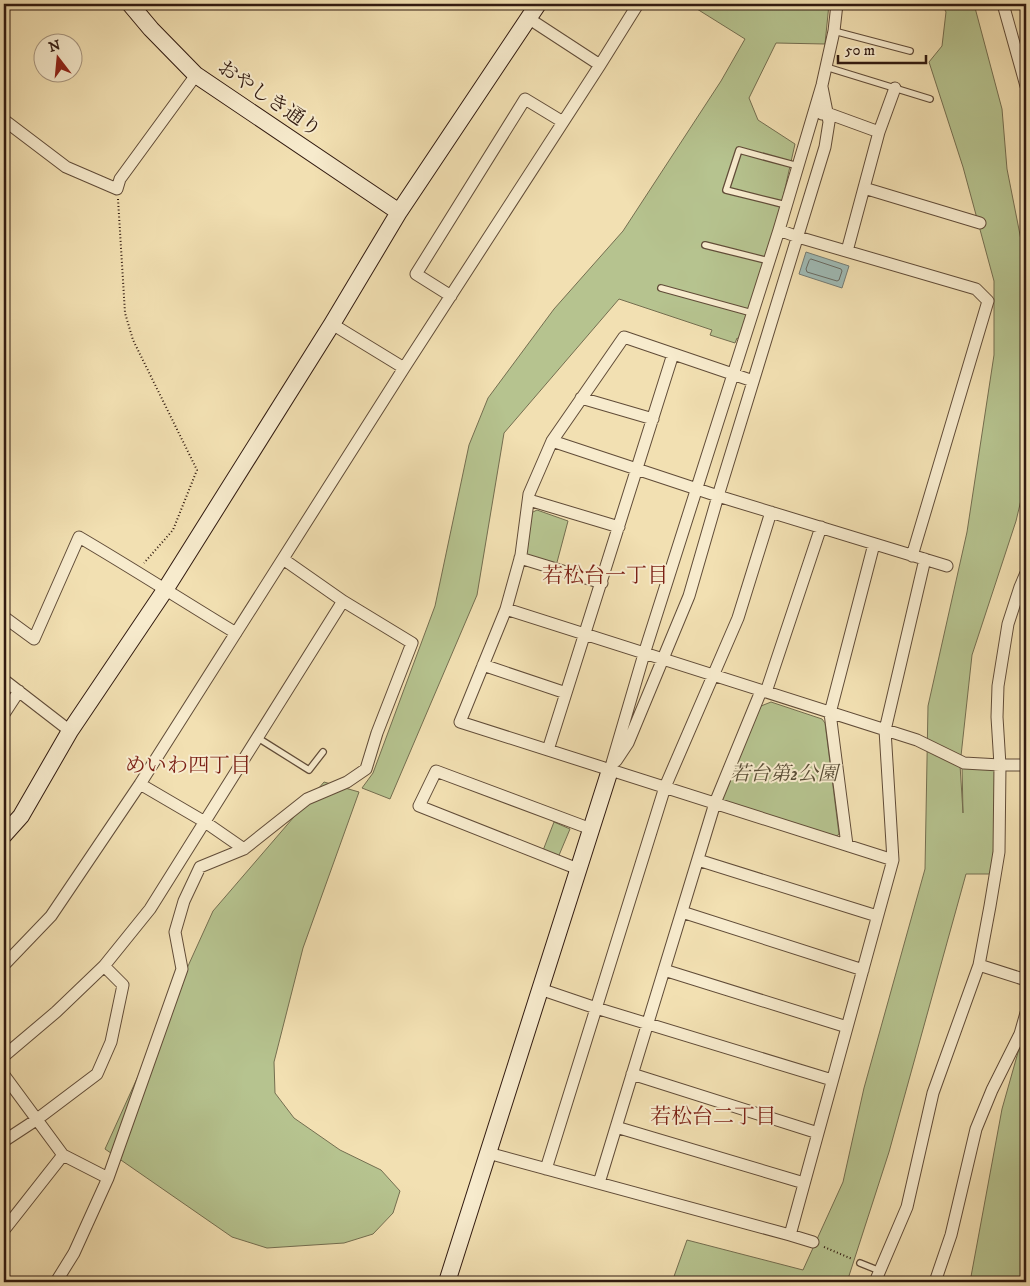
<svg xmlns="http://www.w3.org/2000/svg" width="1030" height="1286" font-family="'IM FELL DW Pica','Noto Serif JP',serif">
	<rect width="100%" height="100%" fill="#f2e0b2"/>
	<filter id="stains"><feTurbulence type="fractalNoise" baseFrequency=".004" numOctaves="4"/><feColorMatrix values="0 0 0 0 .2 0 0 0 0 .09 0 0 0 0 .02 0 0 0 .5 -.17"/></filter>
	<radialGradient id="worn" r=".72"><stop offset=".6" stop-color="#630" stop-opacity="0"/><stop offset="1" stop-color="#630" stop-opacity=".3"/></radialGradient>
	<path fill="#b6c38f" stroke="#746e50" d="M689,4H829L825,44L776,43L749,98L758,120L795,144L777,224L739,339L737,338L735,343L710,335L712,330L619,299L504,433L477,595L390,799L362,788L373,773L435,606L469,445L488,398L554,309L623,231L721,81L745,39Z
		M942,4H974L1002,109L1007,169L1026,265V479L1016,521L972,655L960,765L963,813L962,765L991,767L996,772L995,837L991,874H966L889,1152L847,1282H672L687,1240L803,1270L843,1182L864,1088L925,869L928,706L967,532L994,355V281L963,167L929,62L942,46L946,12Z
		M537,510L568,521L556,566L528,558L524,552L531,513Z
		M771,702L822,719L825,723L839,834L833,839L725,806L722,797L761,706Z
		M324,782L359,792L303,948L274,1062L275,1093L294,1118L340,1150L381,1170L400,1191L393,1213L373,1234L344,1243L267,1248L232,1237L105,1149L213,911Z
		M554,822L570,829L557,860L542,853Z
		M1026,1024V1282H970L1002,1109Z"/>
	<path fill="#9fbbb6" stroke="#737b74" d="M806,252L849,266L842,288L799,274Z"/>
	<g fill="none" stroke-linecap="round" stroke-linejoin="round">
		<path stroke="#686a63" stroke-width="1" d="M811,259L841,269L842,271L839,280L837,281L807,272L806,269L809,261Z"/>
		<g stroke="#614c38" stroke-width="8">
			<path id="lane" d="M834,31L910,51
				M826,67L930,99
				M786,205L726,190L739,150L798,166
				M705,245L769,261
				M661,288L752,313
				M258,738L309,770L323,752
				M860,1263L880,1271"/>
		</g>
		<g stroke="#614c38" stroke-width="13">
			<path id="street" d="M1003,4L1026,86
				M528,18L600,65
				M822,114L827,113L879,132
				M4,120L66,167L117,189L120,179L196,75
				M864,188L980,223
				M779,230L798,237L976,289L988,301L912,556
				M847,251L879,132L895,88
				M451,296L416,274L525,99L563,122
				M332,324L404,368
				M753,381L624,337L552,441L529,494L521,555L506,609L460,722L893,860
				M581,398L653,419
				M552,441L718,496L947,566
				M529,500L619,527
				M520,558L602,583
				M506,609L917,740L964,763L1000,765H1026
				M4,617L34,639L79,537C132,568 183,601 236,633
				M483,665L566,693
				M4,680L70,731
				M766,692L821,527
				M4,714L19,691
				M548,750L673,354
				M616,761L628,743L689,596L718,496L825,147L829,122L822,87
				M610,770L644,654L779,230L822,85L834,31L837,4
				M140,784L205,822L244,849
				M847,845L830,713L874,544
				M698,860L877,916
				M578,869L419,806L436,771L591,829
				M682,912L863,970
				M4,965L51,916L140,784L404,368L600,65L638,4
				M979,965L1026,980
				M664,970L847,1027
				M540,989L596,1008L832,1080
				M4,1056L56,1012L104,966L150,909L343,601
				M632,1074L818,1133
				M4,1075L63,1155L108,1178
				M616,1127L804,1183
				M4,1141L36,1120L97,1074L111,1042L123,985L104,966
				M488,1153L790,1235L813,1242
				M546,1169L665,787L738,618L771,512
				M599,1183L715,803L761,691
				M4,1230L63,1155
				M790,1235L893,860L885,730L925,559
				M56,1282L74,1253L108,1178L182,969L175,932L184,901L200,867L244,849L307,799L347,782L366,769L377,733L412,643L343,601L283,559
				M875,1282L907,1207L933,1093L979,965L990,906L999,852L1000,765L997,717L998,686L1008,624L1020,587L1026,573
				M935,1282L951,1235L976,1129L992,1090L1020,1034L1026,1013"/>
		</g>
		<g stroke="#311a10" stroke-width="18">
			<path id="secondary" d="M130,4L151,29L196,75L399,212
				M4,835L21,816L70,731L165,590L332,324L399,212L538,4
				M447,1282L610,770"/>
		</g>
		<path stroke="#311a10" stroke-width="2" stroke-dasharray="1 2.5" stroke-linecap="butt" d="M118,199L125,313L133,340L197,470L173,530L144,563
			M824,1247L852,1259"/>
		<use href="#lane" stroke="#f7ebcd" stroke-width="5.5"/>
		<use href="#street" stroke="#f7ebcd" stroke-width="11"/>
		<use href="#secondary" stroke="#f7ebcd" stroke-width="16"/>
	</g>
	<g text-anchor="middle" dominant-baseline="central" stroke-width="4" stroke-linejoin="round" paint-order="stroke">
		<g font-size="20" fill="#311a10" stroke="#f7ebcd">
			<text transform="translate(269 99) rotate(34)">おやしき通り</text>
		</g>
		<g font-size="20" font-style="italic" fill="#594d36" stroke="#f7ebcd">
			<text x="784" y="774">若台第2公園</text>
		</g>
		<g font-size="21" fill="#7a1f14" stroke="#f7ebcd">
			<text x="605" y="576">若松台一丁目</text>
			<text x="188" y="766">めいわ四丁目</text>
			<text x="713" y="1117">若松台二丁目</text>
		</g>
	</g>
	<rect width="1030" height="1286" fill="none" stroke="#f2e0b2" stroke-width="20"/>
	<rect x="5" y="5" width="1020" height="1276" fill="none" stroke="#311a10" stroke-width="2.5"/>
	<rect x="10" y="10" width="1010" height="1266" fill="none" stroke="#311a10"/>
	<g transform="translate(58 58) rotate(344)"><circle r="24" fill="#f7ebcd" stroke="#a89781"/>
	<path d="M0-4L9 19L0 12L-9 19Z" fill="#8f2418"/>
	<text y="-8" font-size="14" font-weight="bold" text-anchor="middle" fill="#311a10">N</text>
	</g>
	<path d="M838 55v8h88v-8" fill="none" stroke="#311a10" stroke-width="2.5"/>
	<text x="845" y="55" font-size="15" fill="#311a10" stroke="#f7ebcd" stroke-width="4" paint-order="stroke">50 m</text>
	<rect width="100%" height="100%" filter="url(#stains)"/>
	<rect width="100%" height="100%" fill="url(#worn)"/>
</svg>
